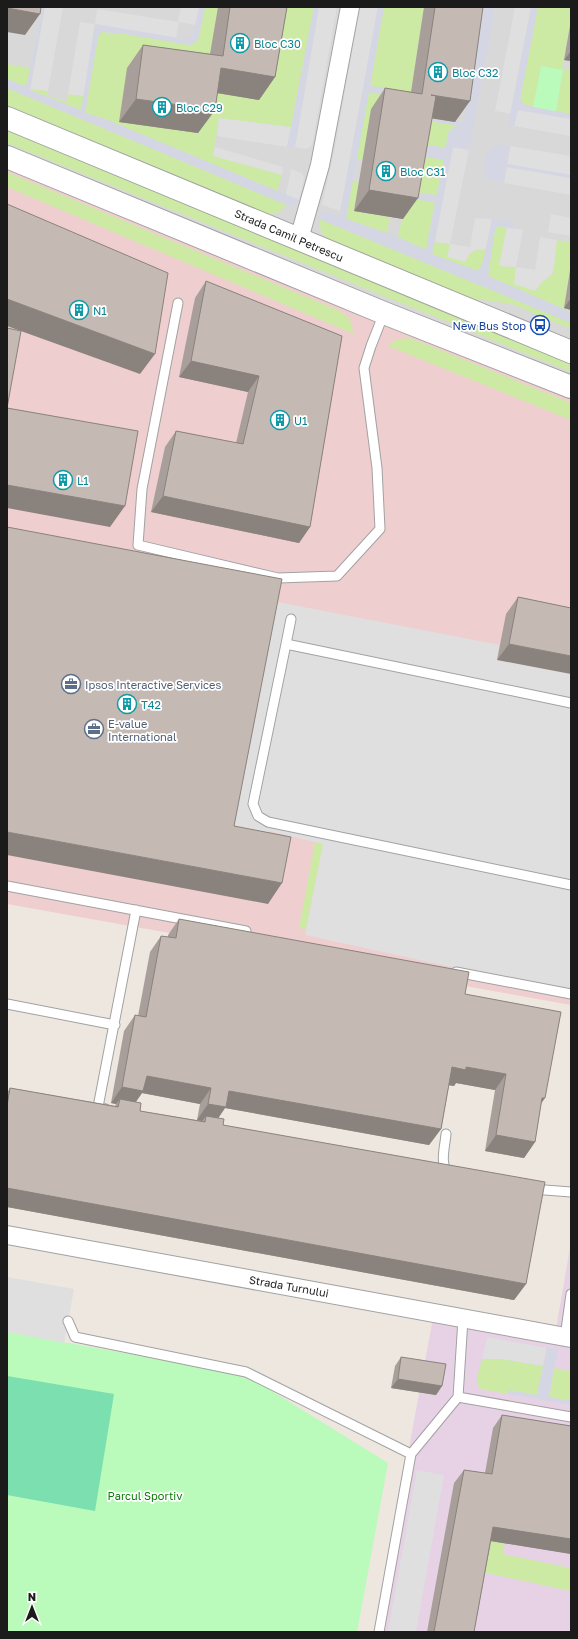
<svg xmlns="http://www.w3.org/2000/svg" width="578" height="1639" font-family="'Golos Text',sans-serif">
	<rect width="100%" height="100%" fill="#ede7e0"/>
	<path fill="#d9d8d8" d="M7,7H571V381L7,149Z"/>
	<path fill="#efcecf" d="M7,149L571,381V1005L7,904Z"/>
	<path fill="#e6d2e4" d="M571,1242V1632H375L435,1307L556,1329Z"/>
	<path fill="#cceaa3" d="M205,7H218L206,79L128,68L120,122L205,91L274,7H314L291,127L219,118L213,156L282,175L277,191L105,119L85,113L98,37L102,32L125,34L190,45L198,40Z
		M384,7H424L411,92L370,86Z
		M538,7H571V17L562,70L541,66L533,107L525,105L520,100Z
		M7,64L31,68L27,83L24,86L7,79Z
		M563,70H571V114L556,112Z
		M7,88L287,205C276,216 272,215 257,212L7,107Z
		M30,89L48,91L47,96L67,102L68,94L84,96L82,109L80,110L31,91Z
		M369,92L410,99L362,160L356,159Z
		M421,120L455,125V127L449,131L446,148L417,143Z
		M7,130L571,362V372L7,143Z
		M415,155L444,159L437,195L408,192Z
		M7,172L340,311L349,318L354,334L7,187Z
		M352,181L359,182L354,211L390,217L387,233L346,219Z
		M406,198L435,201L426,250L398,237Z
		M319,219L571,323V329L512,304L476,299L457,295L329,242L321,231Z
		M497,226L507,227L499,266L516,267L535,291L540,284L553,273L557,240L571,242V264L564,308L571,310V312L488,276L495,229Z
		M435,242L450,244L465,262C470,251 475,250 487,249L482,265L478,271L433,255L432,251Z
		M405,338L413,339L571,403V420L388,346L394,341Z
		M315,842L323,844L306,929L299,928Z
		M482,1359H503L543,1366L537,1395L509,1390L508,1394L480,1389C474,1379 480,1369 482,1359Z
		M554,1368L571,1371V1401L549,1397Z
		M496,1490L513,1494L503,1554L571,1568L570,1591L482,1572Z"/>
	<path fill="#bafaba" d="M541,66L563,70L556,112L533,107Z
		M7,1332L246,1375L388,1463L357,1632H7Z"/>
	<path fill="#7bdfaf" d="M7,1376L114,1394L95,1511L7,1495Z"/>
	<path fill="#dfdfdf" d="M45,7H63L48,91L30,89Z
		M181,7H199L196,25L179,22L176,38L95,24L84,96L68,94L80,22L95,24L97,9L178,22Z
		M319,7H337L312,145L310,147L306,149L295,147Z
		M360,7H378L340,211L322,205L335,148Z
		M515,7H531L511,114L495,111Z
		M518,110L571,119V136L514,126Z
		M219,118L291,127L287,147L217,136Z
		M510,146L571,156V175L507,164Z
		M215,147L283,167L282,175L213,156Z
		M453,147L469,150L450,244L470,247L475,218L492,219L487,249L475,250L469,254L465,262L447,257L450,244L435,242Z
		M506,167L571,178V195L504,183Z
		M291,169L302,173L304,178L299,200L286,195Z
		M551,214L571,218V236L548,232Z
		M507,227L523,230L516,267L535,270L540,237L557,240L553,273L540,284L535,291L514,284L516,267L499,266Z
		M267,600L500,645L497,660L571,674V993L305,935L323,844L269,831L264,855L220,847Z
		M7,1277L74,1289L64,1343L7,1332Z
		M487,1337L547,1348L543,1366L503,1359H482Z
		M417,1470L444,1475L416,1632H388Z"/>
	<path fill="#d4d6e3" d="M43,7H45L30,90L81,110L95,24L185,39L190,38L194,31L199,7H205L198,40L190,45L125,34L102,32L98,37L85,113L105,119L299,200L295,206L287,205L7,88V79L24,86L27,83Z
		M314,7H319L295,147H287Z
		M378,7H384L370,86L411,92L410,99L369,92L346,219L398,237L426,250L435,202L406,198L408,192L437,195L444,160L415,155L417,143L445,148L449,131L455,127V125L421,120L422,117L464,123L482,7H495L469,150L453,147L432,254L478,271L482,265L492,219L514,222L513,229L500,226L495,229L488,276L571,312V323L319,219L321,210L340,216Z
		M531,7H538L520,100L525,105L533,107L571,114V119L518,110L514,126L508,125Z
		M503,145L510,146L507,164L571,175V178L507,167L504,183L492,181L485,176L484,170L486,154L493,146Z
		M547,1348L558,1349L549,1397L571,1401V1405L508,1394L509,1390L537,1395Z"/>
	<g fill="none" stroke-linecap="round" stroke-linejoin="round">
		<g stroke="#a2a2a2" stroke-width="11">
			<path id="service" d="M178,303L142,489L138,545L278,578L337,576L380,529L377,468L364,368L371,346L384,313
				M286,644L291,619
				M571,703L286,644L253,804L258,816L268,822L571,885
				M7,886L246,931
				M456,972L571,994
				M7,1004L115,1025
				M106,1109L98,1107L136,910
				M446,1134C445,1147 439,1165 449,1174
				M532,1189L571,1192
				M68,1321L75,1337L246,1372L411,1454L379,1632
				M565,1337L571,1294
				M458,1397L571,1417
				M411,1454L458,1397L463,1319"/>
		</g>
		<g stroke="#a2a2a2" stroke-width="20">
			<path id="minor" d="M299,239L320,165L350,7
				M7,1235L571,1338"/>
		</g>
		<g stroke="#a2a2a2" stroke-width="24">
			<path id="tertiary" d="M7,118L571,352
				M7,157L384,313L571,387"/>
		</g>
		<use href="#service" stroke="#fff" stroke-width="9"/>
		<use href="#minor" stroke="#fff" stroke-width="18"/>
		<use href="#tertiary" stroke="#fff" stroke-width="22"/>
	</g>
	<path fill="#a99f9a" fill-rule="evenodd" d="M218,7H287L275,77L259,100L217,93L215,110L198,133L119,122L127,68L143,45L210,54Z
		M424,7H483L455,122L432,118L403,219L354,211L371,109L385,88L411,92Z
		M571,20V61L564,60Z
		M571,264V310L564,308Z
		M206,281L342,336L310,527L299,543L151,512L165,447L176,431L236,443L248,392L179,377L195,298Z
		M518,597L571,608L497,660L506,614Z
		M179,919L465,994L541,1103L535,1142L524,1158L485,1151L495,1090L456,1083L454,1086L449,1085L441,1129L429,1145L225,1108L218,1118L223,1125L526,1284L514,1300L7,1207V1093L10,1088L115,1106L116,1104L111,1103L124,1031L135,1015L138,1016L150,952L161,936L168,937V935ZM142,1093L200,1104L197,1120L202,1121L140,1111L136,1102Z
		M401,1357L442,1386L436,1395L391,1388L395,1366Z
		M502,1415L571,1426V1554L491,1541L474,1632H427L454,1483L464,1470L485,1473L493,1428Z"/>
	<path fill="#8a827d" d="M7,8L40,14L25,35L7,32Z
		M571,51V61L564,60Z
		M221,68L275,77L259,100L205,91Z
		M431,95L470,101L455,122L416,116Z
		M136,99L215,110L198,133L119,122Z
		M369,190L418,198L403,219L354,211Z
		M571,298V310L564,308Z
		M7,299L155,354L140,374L7,326Z
		M191,361L259,376L248,392L179,377Z
		M7,485L125,506L110,527L7,508Z
		M163,496L310,527L299,543L151,512Z
		M509,644L571,656V674L497,660Z
		M7,832L282,883L268,904L7,855Z
		M452,1067H466L506,1074L495,1090L456,1083L454,1086L441,1084Z
		M147,1076L211,1088L200,1104L142,1093L132,1107L120,1099L116,1104L111,1103L122,1087Z
		M229,1091L441,1129L429,1145L225,1108L215,1123L206,1116L202,1121L197,1120L208,1104Z
		M542,1098H545L534,1114Z
		M496,1135L535,1142L524,1158L485,1151Z
		M7,1188L526,1284L514,1300L7,1207Z
		M398,1379L442,1386L436,1395L391,1388Z
		M493,1527L571,1539V1554L484,1540Z"/>
	<path fill="#c5b9b3" stroke="#8a827d" d="M7,7H41L40,14L7,8Z
		M230,7H287L275,77L221,68L215,110L136,99L143,45L223,56Z
		M435,7H483L470,101L431,95L436,96L418,198L369,190L385,88L422,94Z
		M7,204L168,273L155,354L7,299Z
		M206,281L342,336L310,527L163,496L176,431L243,444L259,376L191,361Z
		M7,328L21,331L7,408L138,431L125,506L7,485Z
		M7,527L282,579L234,826L291,837L282,883L7,832Z
		M518,597L571,608V656L509,644Z
		M179,919L469,972L465,994L561,1012L545,1098H542L535,1142L496,1135L506,1074L466,1067V1070L452,1067L441,1129L229,1091L226,1107L208,1104L211,1088L147,1076L143,1091L122,1087L135,1015L146,1017L161,936L176,938Z
		M10,1088L118,1107L120,1099L141,1103L140,1111L205,1122L206,1116L224,1119L223,1125L545,1182L526,1284L7,1188V1106Z
		M401,1357L446,1364L442,1386L398,1379Z
		M502,1415L571,1426V1539L493,1527L474,1632H434L464,1470L492,1474Z"/>
	<defs>
		<g id="building-ring" transform="scale(1)"><circle r="9.5" fill="#fff" stroke="#0f9aa8" stroke-width="1.5"/><path d="M-4-6H4V6H1V3H-1V6H-4ZM-2.5-4.3h1.7v1.8h-1.7ZM.8-4.3h1.7v1.8H.8ZM-2.5-1h1.7V.8h-1.7ZM.8-1h1.7V.8H.8Z" fill="#0f9aa8"/></g>
		<g id="bus-ring" transform="scale(1)"><circle r="9.5" fill="#fff" stroke="#1a4fb4" stroke-width="1.5"/><path d="M-5-6H5V4H4V6H2V4H-2V6H-4V4H-5ZM-3.5-4V0h7V-4ZM-3.5 1.2v1.5H-2V1.2ZM2 1.2v1.5H3.5V1.2Z" fill="#1a4fb4"/></g>
		<g id="office-ring" transform="scale(1)"><circle r="9.5" fill="#fff" stroke="#5c6f8a" stroke-width="1.5"/><path d="M-6-3h4V-5.5h4V-3h4V5H-6ZM-1-4.5V-3h2v-1.5ZM-6 0V1H6V0Z" fill="#5c6f8a"/></g>
	</defs>
	<g fill-rule="evenodd">
		<use href="#building-ring" x="240" y="43"/>
		<use href="#building-ring" x="438" y="72"/>
		<use href="#building-ring" x="162" y="107"/>
		<use href="#building-ring" x="386" y="171"/>
		<use href="#building-ring" x="79" y="310"/>
		<use href="#bus-ring" x="540" y="325"/>
		<use href="#building-ring" x="280" y="420"/>
		<use href="#building-ring" x="63" y="480"/>
		<use href="#office-ring" x="71" y="684"/>
		<use href="#building-ring" x="127" y="704"/>
		<use href="#office-ring" x="94" y="729"/>
	</g>
	<g text-anchor="middle" dominant-baseline="central" stroke-width="3.5" stroke-linejoin="round" paint-order="stroke">
		<g font-size="11" fill="#0d838f" stroke="#fff" text-anchor="start">
			<text x="254" y="43">Bloc C30</text>
			<text x="452" y="72">Bloc C32</text>
			<text x="176" y="107">Bloc C29</text>
			<text x="400" y="171">Bloc C31</text>
			<text x="93" y="310">N1</text>
			<text x="294" y="420">U1</text>
			<text x="77" y="480">L1</text>
			<text x="141" y="704">T42</text>
		</g>
		<g font-size="11" fill="#1b1b1b" stroke="#fff">
			<text transform="translate(289 235) rotate(23)">Strada Camil Petrescu</text>
			<text transform="translate(289 1286) rotate(10)">Strada Turnului</text>
		</g>
		<g font-size="11" fill="#164399" stroke="#fff" text-anchor="end">
			<text x="526" y="325">New Bus Stop</text>
		</g>
		<g font-size="11" fill="#4e5e75" stroke="#fff" text-anchor="start">
			<text x="85" y="684">Ipsos Interactive Services</text>
			<text x="108" y="723">E-value<tspan x="108" dy="13">International</tspan></text>
		</g>
		<g font-size="11" fill="#097a08" stroke="#fff">
			<text x="145" y="1495">Parcul Sportiv</text>
		</g>
	</g>
	<rect width="578" height="1639" fill="none" stroke="#1b1b1b" stroke-width="16"/>
	<g transform="translate(32 1607)" stroke="#ffffff" stroke-width="3" paint-order="stroke">
	<path d="M0-3L7 15L0 10L-7 15Z" fill="#1b1b1b"/>
	<text y="-6" font-size="11" font-weight="bold" text-anchor="middle" fill="#1b1b1b">N</text>
	</g>
</svg>
